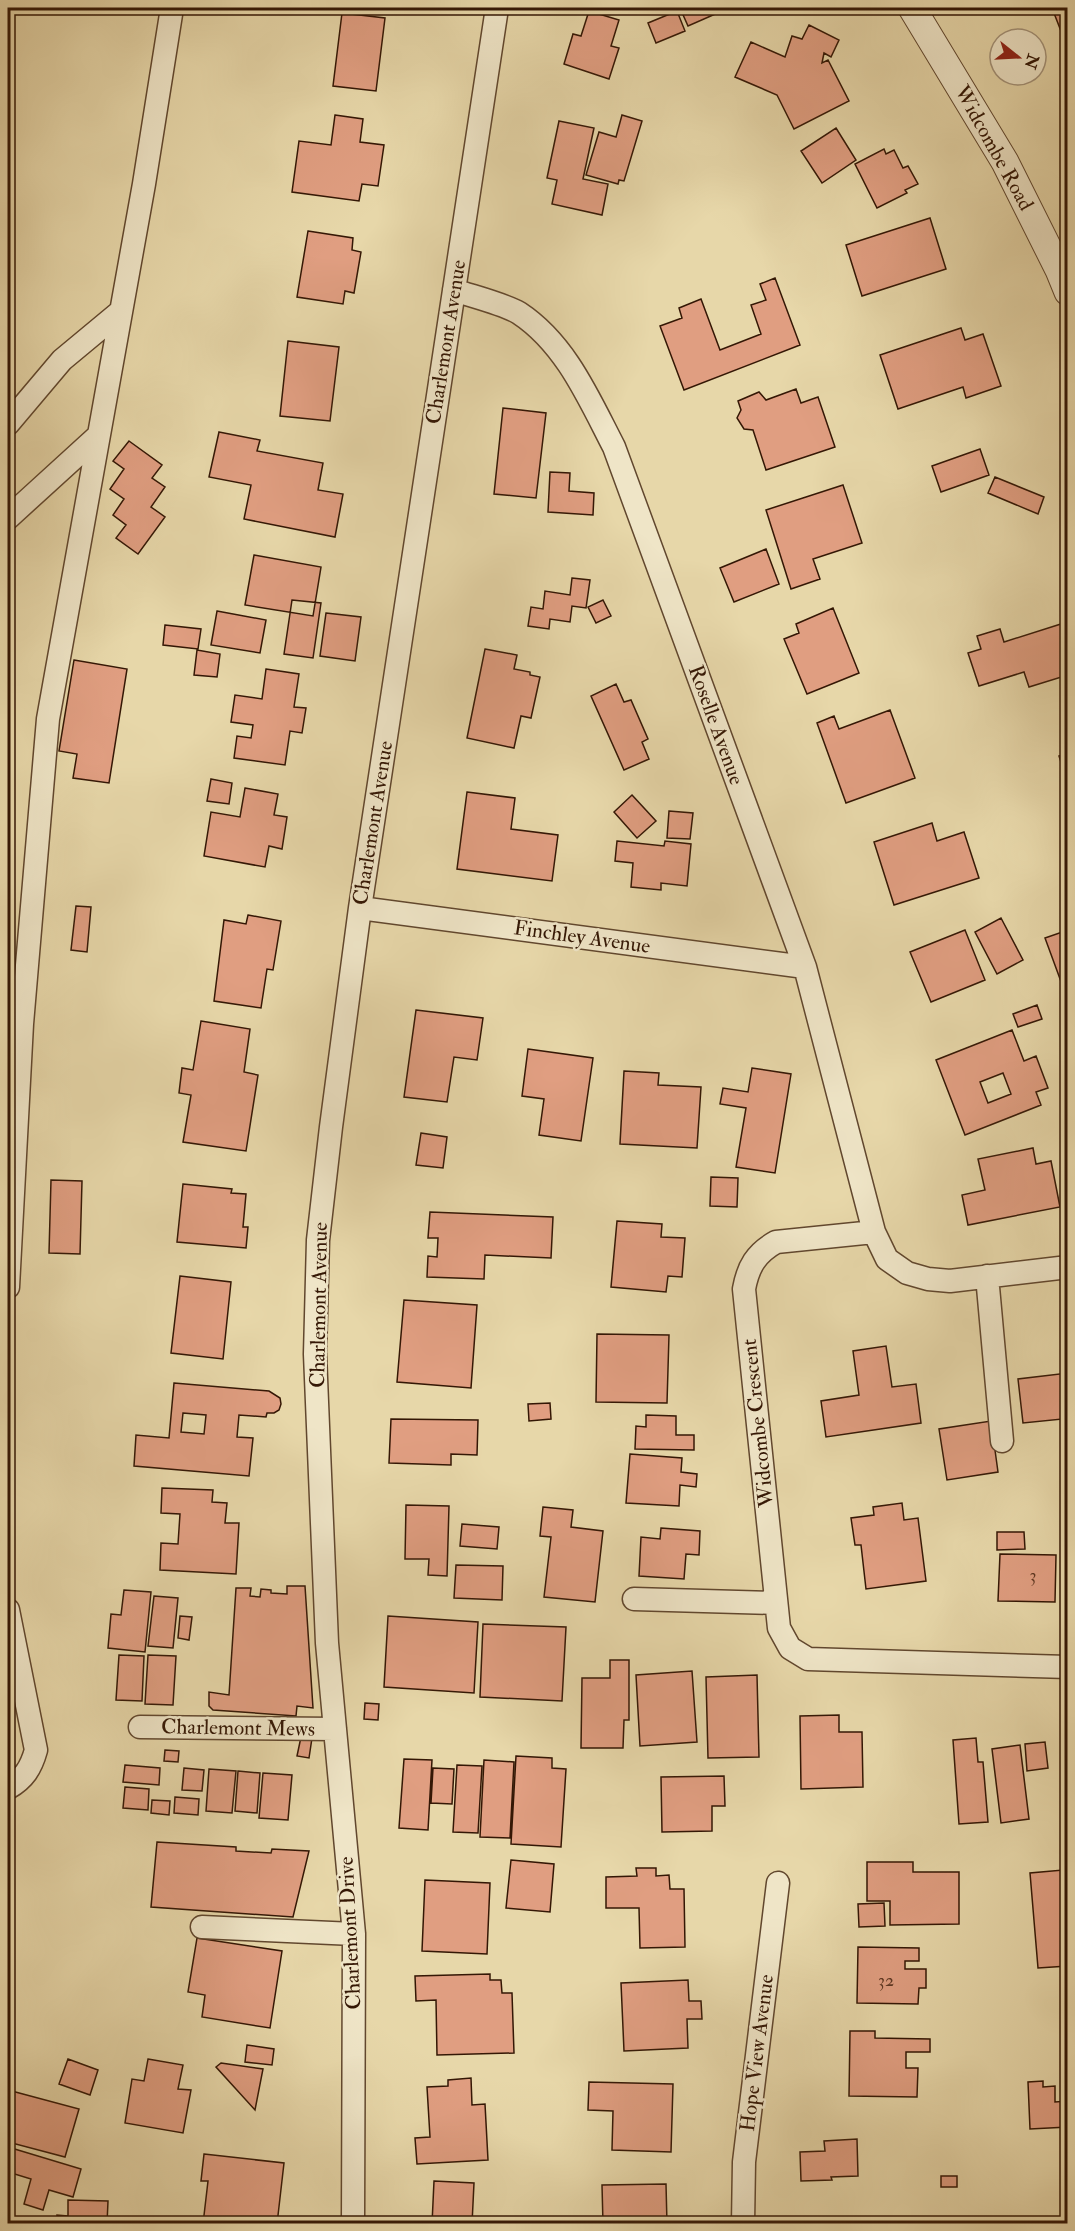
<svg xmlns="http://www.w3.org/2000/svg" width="1075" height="2231" font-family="'IM FELL Double Pica',serif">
	<rect width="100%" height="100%" fill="#e7d7a9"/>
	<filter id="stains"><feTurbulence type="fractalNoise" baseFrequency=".00333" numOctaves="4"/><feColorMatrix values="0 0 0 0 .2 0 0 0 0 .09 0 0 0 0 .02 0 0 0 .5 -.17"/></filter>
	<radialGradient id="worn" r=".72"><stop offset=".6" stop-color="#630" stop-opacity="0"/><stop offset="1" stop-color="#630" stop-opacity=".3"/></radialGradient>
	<path fill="#e09e81" stroke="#341705" stroke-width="1.5" fill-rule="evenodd" d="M655,8H673L659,14Z
		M680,8H729L688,26Z
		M1052,8H1068V29L1061,31Z
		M589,11L619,20L611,46L619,48L609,79L564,64L573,34L581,36Z
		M677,11L685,31L656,43L648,23Z
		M342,13L385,18L376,91L333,86Z
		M809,25L839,40L831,57L824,53L822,63L828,60L849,101L794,129L777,95L735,77L751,42L785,57L792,36L802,39Z
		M335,115L363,119L360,142L384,145L378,186L362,184L359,201L292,192L299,141L331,145Z
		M622,115L642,121L624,181L619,180L618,184L586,175L599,132L616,137Z
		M559,121L594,128L583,179L608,184L602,215L552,204L557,180L547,178Z
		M836,128L856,160L822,183L801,151Z
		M884,149L886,154L894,150L903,168L908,166L918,184L905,190L907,193L877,208L855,164Z
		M930,218L946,269L862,296L846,245Z
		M308,231L353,238L352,250L361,252L354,293L345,291L343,304L297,297Z
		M775,278L800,345L684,390L660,326L682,318L679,308L701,299L720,350L761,334L751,305L766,300L760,284Z
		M961,328L965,340L983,334L1001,386L966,398L963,387L898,409L880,355Z
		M288,341L339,347L330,421L280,416Z
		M796,389L801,403L818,397L835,447L766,470L753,430L744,429L737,418L741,410L738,401L759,392L766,400Z
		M503,408L546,413L536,498L494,494Z
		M219,432L260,440L257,451L323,463L318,490L343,494L335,537L244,519L251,485L209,477Z
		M129,441L162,465L152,478L165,487L151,507L165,517L138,554L116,538L126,525L113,515L124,499L110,489L124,469L113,461Z
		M980,449L989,475L941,492L932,466Z
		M550,472L570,473L569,491L594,493L593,515L548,512Z
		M995,477L1044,497L1038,514L988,493Z
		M843,485L862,543L813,559L820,579L791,589L766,510Z
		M766,549L779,584L734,602L720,568Z
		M254,555L321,567L313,616L245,605Z
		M572,578L590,580L586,608L572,606L570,622L550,619L549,629L528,626L531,607L543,609L545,591L570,595Z
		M292,600L321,603L313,658L284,654Z
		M603,600L611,616L596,623L588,607Z
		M833,608L859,673L807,694L784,639L799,633L796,624Z
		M217,611L266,620L260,653L211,645Z
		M326,613L361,617L355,661L320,656Z
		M1064,623L1068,635V675L1029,687L1024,672L979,686L968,653L981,649L977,636L1000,629L1004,642Z
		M165,625L201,629L198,649L163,645Z
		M485,649L517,655L514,669L530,672V675L540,677L531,718L521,716L514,748L467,738Z
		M197,650L220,654L217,677L194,675Z
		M74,660L127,669L109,783L73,778L77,754L59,751Z
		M266,669L299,674L294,707L306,708L302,733L290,731L285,765L234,758L237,736L251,738L253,725L231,722L235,695L262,699Z
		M616,684L624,702L631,700L648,739L642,742L649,759L624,770L591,696Z
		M890,710L915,778L846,803L817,723L834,716L839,729Z
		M1068,753V784L1059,756Z
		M211,779L232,783L229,804L207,801Z
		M245,788L278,794L274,815L287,817L282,849L269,846L265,867L204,856L211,812L240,817Z
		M467,792L515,798L511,829L558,835L552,881L457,869Z
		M632,795L656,821L637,838L614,812Z
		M669,811L693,813L690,839L667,838Z
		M932,823L937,841L964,832L979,878L894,905L874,842Z
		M617,841L664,846L665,841L691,844L687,886L661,883V890L631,887L633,863L615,861Z
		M76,906L91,907L87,952L71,950Z
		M248,915L281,921L273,970L267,969L261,1008L214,1001L224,920L246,924Z
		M1001,918L1023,960L997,974L975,932Z
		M965,930L985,980L931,1002L910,952Z
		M1068,930V985L1063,987L1045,938Z
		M1037,1005L1042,1019L1018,1027L1013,1014Z
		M416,1010L483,1018L477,1060L454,1057L447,1102L404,1097Z
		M201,1021L250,1029L244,1072L258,1075L246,1151L183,1142L191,1095L179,1093L182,1068L193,1070Z
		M1012,1030L1024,1061L1036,1056L1048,1088L1036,1092L1041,1105L965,1135L936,1060ZM1003,1073L1011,1094L988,1103L980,1082Z
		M528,1049L593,1058L581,1141L539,1135L544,1099L522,1096Z
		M752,1068L791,1074L775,1173L736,1167L746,1108L720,1104L723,1088L748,1092Z
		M624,1071L659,1073L658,1085L701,1087L697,1148L620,1144Z
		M421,1133L447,1137L443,1168L416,1165Z
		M1033,1148L1036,1164L1051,1161L1060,1207L968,1225L962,1195L985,1190L978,1159Z
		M711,1177L738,1178L737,1207L710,1206Z
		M51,1180L82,1181L80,1254L49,1253Z
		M183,1184L232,1189L231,1193L246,1194L243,1227H248L246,1248L177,1242Z
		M430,1212L553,1217L551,1258L485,1255L484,1279L427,1277L428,1256L437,1257L438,1238H428Z
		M617,1221L662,1224L661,1237L685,1238L682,1277L668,1276L666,1292L611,1287Z
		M180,1276L231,1282L223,1359L171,1353Z
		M404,1300L477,1305L471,1388L397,1382Z
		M597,1334L669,1335L667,1403L596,1402Z
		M886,1346L892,1387L916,1384L921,1423L826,1437L821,1401L859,1395L853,1351Z
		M1068,1373V1458H1066L1062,1419L1023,1423L1018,1379Z
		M174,1383L269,1391L280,1398L281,1404L279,1410L274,1413H267L266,1417L239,1415L237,1437L253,1438L249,1476L134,1466L136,1435L169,1438ZM183,1413L206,1415L204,1434L181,1432Z
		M550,1403L551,1419L529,1421L528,1404Z
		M646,1415L676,1416V1435H694V1450L635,1449L636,1426L646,1427Z
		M391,1419L478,1420L477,1455L451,1454V1465L389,1463Z
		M991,1421L998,1472L947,1480L939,1429Z
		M630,1454L682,1458L681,1472L697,1474L696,1487L680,1485L679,1506L626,1503Z
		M162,1488L213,1490L212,1502L227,1503L225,1523H239L236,1574L160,1570L161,1543L178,1544L180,1514L161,1513Z
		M902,1503L904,1520L918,1518L926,1581L866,1589L861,1545H855L851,1518L874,1515L873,1507Z
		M406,1505L449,1506L447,1576L428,1575L429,1559H405Z
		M543,1507L573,1510L571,1527L603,1531L595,1602L544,1597L551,1537L540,1536Z
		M462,1524L499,1527L497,1549L460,1546Z
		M661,1528L700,1531L699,1555L686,1554L684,1579L639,1576L641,1537L660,1539Z
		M997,1532H1024L1025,1549L997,1550Z
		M1000,1554L1056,1555L1055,1602L998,1601Z
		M456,1565L503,1566L502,1600L454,1598Z
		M287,1586H305L313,1708L297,1706L296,1716L213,1710L209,1706V1692L229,1695L236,1588H251L250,1596L260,1597L261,1589L271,1590V1593L287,1594Z
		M124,1590L151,1592L145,1652L108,1648L111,1614L121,1615Z
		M154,1596L178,1598L173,1648L148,1646Z
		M180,1616L192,1617L189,1640L178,1638Z
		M388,1616L478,1622L474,1693L384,1687Z
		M483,1624L566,1627L562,1701L480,1697Z
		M119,1655L144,1656L142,1701L116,1700Z
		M148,1655L176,1656L173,1705L145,1704Z
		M610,1660H629V1720H624L623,1748H581L582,1678H610Z
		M692,1671L697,1742L640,1746L636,1675Z
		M757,1675L759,1757L708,1758L706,1677Z
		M365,1703L379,1704L378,1720L364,1719Z
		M839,1715V1732H862L863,1787L801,1789L800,1716Z
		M301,1737L312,1738L309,1758L297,1756Z
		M976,1738L978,1762H983L988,1822L959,1824L953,1740Z
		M1045,1742L1048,1768L1027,1771L1025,1744Z
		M1020,1745L1029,1819L1001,1823L992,1749Z
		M165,1750L179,1751L178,1762L164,1761Z
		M516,1756L552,1758V1768L566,1769L561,1847L511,1844Z
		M404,1759L432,1760L428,1830L399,1828Z
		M484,1760L514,1762L510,1838L480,1837Z
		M125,1765L160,1768L159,1785L123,1782Z
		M457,1765L482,1766L478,1833L453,1832Z
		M184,1768L204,1770L202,1791L182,1790Z
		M433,1768L454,1769L452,1804L431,1803Z
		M209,1769L236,1771L232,1813L206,1811Z
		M238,1771L260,1773L257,1813L235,1811Z
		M263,1773L292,1775L288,1820L259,1818Z
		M724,1776L725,1806H712V1831L662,1832L661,1777Z
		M125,1787L149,1789L148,1810L123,1808Z
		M175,1797L199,1799L198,1815L174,1813Z
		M152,1800L170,1801L169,1815L151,1813Z
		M157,1842L236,1847V1851L271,1853L272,1849L309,1851L293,1917L151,1907Z
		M511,1860L554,1864L550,1912L506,1908Z
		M867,1862H913V1872H959V1924L890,1925V1901H867Z
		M636,1868H656V1876L669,1875L670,1889H684L685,1947L640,1948L639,1908H606V1877L637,1876Z
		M1063,1870L1065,1892H1068V1966L1038,1968L1030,1873Z
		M425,1880L490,1883L487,1954L422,1951Z
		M884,1903L885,1926L859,1927L858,1904Z
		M197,1938L282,1951L270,2028L202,2017L205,1995L188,1992Z
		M858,1947L919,1948V1961H905V1969H926V1988H919L918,2004L857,2003Z
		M490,1974V1980H501L502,1993H512L514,2053L437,2055L436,2000L416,2001L415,1976Z
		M688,1980L689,2001H701L702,2019H687L688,2048L624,2051L621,1983Z
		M850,2031H875V2038L930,2039V2052H906V2068H918L917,2097L849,2096Z
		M247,2045L274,2049L272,2065L245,2062Z
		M68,2059L98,2070L90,2095L59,2084Z
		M148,2059L183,2065L178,2089L191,2090L183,2133L125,2123L132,2079L144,2081Z
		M221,2063L263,2069L255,2110L216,2067Z
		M471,2078L472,2105L485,2104L488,2160L417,2164L415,2138L430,2137L427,2087L448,2086V2080Z
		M1043,2081V2087L1055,2086V2102L1068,2101V2127L1030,2129L1028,2082Z
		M589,2082L673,2084L671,2152L612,2150L613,2111L588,2110Z
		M8,2090L79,2109L65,2157L8,2142Z
		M857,2139L858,2176L831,2177L832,2180L801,2181L800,2152L825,2151L824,2141Z
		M8,2147L81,2169L73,2197L49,2190L43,2210L24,2204L31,2179L8,2172Z
		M204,2154L284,2163L277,2224H203L208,2181H201Z
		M941,2176H957V2187H941Z
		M434,2181L474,2183L472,2224H432Z
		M666,2184L667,2224H603L602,2185Z
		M68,2200L108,2201L107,2224H57V2215L68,2216Z"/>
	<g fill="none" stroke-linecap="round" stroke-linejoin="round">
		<g stroke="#61472e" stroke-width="25">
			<path id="minor" d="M454,290C471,296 504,304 519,313C566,344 589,399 614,447L805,967L874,1232
				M8,424L62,360L121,311
				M8,518L98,436
				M360,908L805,967
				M1068,1267L950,1281L928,1279L907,1273L887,1259L874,1232L776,1242C756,1253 748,1267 744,1289L779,1628L790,1648L808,1659L1068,1667
				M987,1276L1002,1441
				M8,1287L22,1024L48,719L144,184L172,8
				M634,1599L776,1603
				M8,1610L36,1750C31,1768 24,1779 8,1788
				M140,1727L335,1729
				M202,1927L354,1934
				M353,2224L354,1934L327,1643L315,1354L318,1240L331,1127L360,908L497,8
				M743,2224L744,2162L778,1883"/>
		</g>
		<g stroke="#61472e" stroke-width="29">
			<path id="tertiary" d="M912,8L1005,162L1059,270L1068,292"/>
		</g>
		<use href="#minor" stroke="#efe5c7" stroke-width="22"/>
		<use href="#tertiary" stroke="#efe5c7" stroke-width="27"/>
	</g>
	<g text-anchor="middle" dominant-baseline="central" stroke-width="5" stroke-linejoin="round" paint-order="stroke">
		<g font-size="18" fill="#5f3924">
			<text x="1033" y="1575">3</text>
			<text x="886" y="1980">32</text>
		</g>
		<g font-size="21" fill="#341705" stroke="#efe5c7">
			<text transform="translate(994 148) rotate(61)">Widcombe Road</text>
			<text transform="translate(446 342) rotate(-81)">Charlemont Avenue</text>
			<text transform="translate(716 725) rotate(70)">Roselle Avenue</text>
			<text transform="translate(373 823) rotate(-81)">Charlemont Avenue</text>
			<text transform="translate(582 937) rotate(8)">Finchley Avenue</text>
			<text transform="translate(319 1305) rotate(-89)">Charlemont Avenue</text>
			<text transform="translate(758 1423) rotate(-96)">Widcombe Crescent</text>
			<text transform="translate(238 1728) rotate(1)">Charlemont Mews</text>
			<text transform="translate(350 1933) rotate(-93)">Charlemont Drive</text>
			<text transform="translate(757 2053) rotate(-83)">Hope View Avenue</text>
		</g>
	</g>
	<rect width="1075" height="2231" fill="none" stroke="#e7d7a9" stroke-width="30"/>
	<rect x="9" y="9" width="1057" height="2213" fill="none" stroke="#341705" stroke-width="3"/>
	<rect x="15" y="15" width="1045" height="2201" fill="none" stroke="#341705" stroke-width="1.5"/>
	<g transform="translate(1018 57) rotate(108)"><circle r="28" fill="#efe5c7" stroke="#a49379" stroke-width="1.5"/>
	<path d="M0-4.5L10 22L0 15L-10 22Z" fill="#8f2418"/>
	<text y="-9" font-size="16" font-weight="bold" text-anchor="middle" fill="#341705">N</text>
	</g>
	<rect width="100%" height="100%" filter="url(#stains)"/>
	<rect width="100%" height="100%" fill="url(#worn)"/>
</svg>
